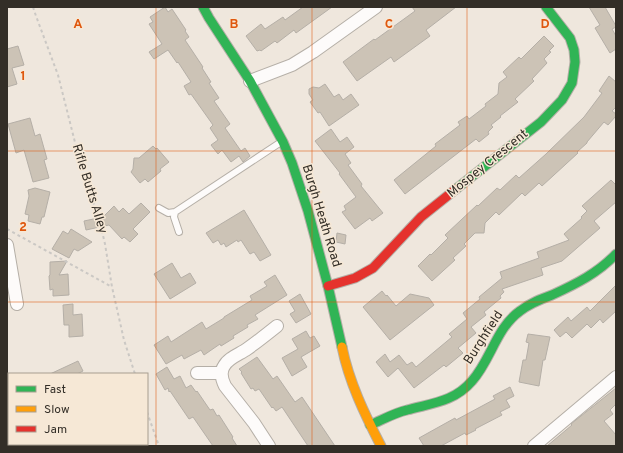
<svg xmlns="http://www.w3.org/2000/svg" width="623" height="453" font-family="Overpass,sans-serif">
	<rect width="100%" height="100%" fill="#efe7dd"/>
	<path fill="#ccc3b6" stroke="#b5afa7" d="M165,7L168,12L172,9L186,30L185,31L189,37L185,40L203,67L202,68L211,82L209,83L219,98L214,101L230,124L225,128L241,151L245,148L250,156L243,162L239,156L231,162L222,150L218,154L211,145L218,140L210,128L213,125L191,94L189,95L184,86L191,82L178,62L177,63L168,50L154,59L149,52L162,44L149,24L153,22L150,17Z
		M303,7H332L296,33L294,30L277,43L275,41L261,51L260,50L257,51L246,36L261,24L265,29L283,17L285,20Z
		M412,7H456L426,30L430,36L394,62L391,57L357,81L343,62L374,39L375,40L415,11Z
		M589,7H605L616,26V27L612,29L616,36V49L610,53L595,28L600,25Z
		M544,36L554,46L549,51L551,52L544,59L547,63L532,79L534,81L515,99L518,102L500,116L501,117L491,125L493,127L488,132L489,134L479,142L476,139L405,194L394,180L436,146L435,144L460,125L458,122L467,116L469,119L486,106L485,104L498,94L499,83L507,77L503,72L519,57L521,59Z
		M18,46L24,65L12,68L17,84L7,87V49Z
		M609,76L616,82V107L612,111L616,114V116L608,125L604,122L587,142V143L577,152L578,153L542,186L539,183L525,196L522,193L499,215L496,212L485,223L484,233H475L464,244L466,246L453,258L455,260L432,281L418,266L430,254L431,255L448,238L445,235L477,205L478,206L497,188L500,190L516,175L519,178L546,154L584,117L602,93L599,91Z
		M325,84L334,97L339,94L343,100L351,94L359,105L329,126L320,112L318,113L310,102L313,100L309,94V89L313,87L319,88Z
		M30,118L35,136L40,134L47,159L44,160L49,178L33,182L24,150L16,153L8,124Z
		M331,129L340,142L347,137L354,147L345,154L351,163L348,165L362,184L361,186L383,213L372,221L370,218L355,229L342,212L346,210L344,206L356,197L339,174L340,173L315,141Z
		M153,146L156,149L157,148L169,162L160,169L161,171L148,182L145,179L140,183L131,172L133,169L134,158H139Z
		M611,180L616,185V202L594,221L600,228L562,261L541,268L543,275L502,289L504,292L500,296L501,298L484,312L486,315L471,327L476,333L458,348L463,353L446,367L444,365L414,388L398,368L388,377L376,362L385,354L390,362L399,355L407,365L412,362L416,367L452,337L449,334L467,319L463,313L480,299L479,297L502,278L500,272L539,258L537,252L569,240L564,234L582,218L581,217L587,211L582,206Z
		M35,188L50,192L44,217H42L40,224L28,221L29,215L25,214L29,196L28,190Z
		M141,203L150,212L133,229L138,234L130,242L124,237L122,239L109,225L86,230L84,221L103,217L114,206L119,212L123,208L129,214Z
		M244,210L271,255L260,261L254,252L250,254L241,240L238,242L237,240L226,247L224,243L221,245L218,240L213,243L206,233Z
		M71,229L92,242L78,251L74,249L69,258L52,249L63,231L68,234Z
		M337,233L346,235L345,244L336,242Z
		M67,261L59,275L68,274L69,295L53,296V289L50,290L49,276L50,275V262Z
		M172,263L181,278L190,273L196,283L170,299L154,274Z
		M275,275L287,295L255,315L258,319L247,325L248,327L233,336L234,338L221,346L220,344L204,355L201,350L184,359L182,355L166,364L154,345L168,336L171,342L202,322L206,329L224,318V317L252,300L250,296L267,286L264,282Z
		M616,285V311L603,323L600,319L591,328L587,324L572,338L566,332L560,337L554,330L568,317L571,321L587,307L590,311Z
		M382,291L386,296L387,295L396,306L410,294L429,298L434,305L390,340L363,307Z
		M300,294L311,314L296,323L290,314L295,311L289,301Z
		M73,304V315L82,314L83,336L69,337V325H64L63,305Z
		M306,331L310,338L314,336L320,346L301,357L307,367L292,376L282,358L298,349L292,339Z
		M528,334L550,337L545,360H543L539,386L519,382L523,360H526L529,343L526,342Z
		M257,357L273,379L277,376L295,402L302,397L335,446H308L282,407L276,411L273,407L272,408L259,389L255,391L253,388L251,389L241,373L242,372L239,369Z
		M78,361L83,371L77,374H50Z
		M167,367L174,379L180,376L186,388L191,385L196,392L197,391L210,410L213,409L217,416L219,415L233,437L232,438L237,446H213L193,417L189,419L170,391L169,392L168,388L165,390L156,374Z
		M510,387L514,396L506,400L510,407L500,412L502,415L475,429L476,430L466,435L465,433L441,446H424L419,438L455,418L456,420L495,399L493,396Z
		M616,388V404L610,410L613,414L604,421L616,435V446H547L572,425L571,424Z"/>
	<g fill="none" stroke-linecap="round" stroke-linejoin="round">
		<g stroke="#b5afa7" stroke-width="8">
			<path id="lane" d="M159,208L168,213L175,212L174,217L179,232
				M175,212L281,142"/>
		</g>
		<g stroke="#b5afa7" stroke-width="14">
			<path id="street" d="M250,81L292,65L313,52L376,7
				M7,245L17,304
				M197,373H221
				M7,429L9,428
				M76,444L77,446
				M269,446L254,423L225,386C222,380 220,372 224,366C228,358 240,354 247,349C257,342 267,334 277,326
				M534,446L616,377"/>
		</g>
		<g stroke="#b5afa7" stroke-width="11">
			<path id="fast" d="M203,7L209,18L250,81L283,142L292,163L308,211L328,286L342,347
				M456,189L541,122L562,100L572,83L575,62L574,50L570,38L546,7
				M370,425C382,420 394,413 407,410C432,403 454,402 472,381C491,360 496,328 520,311C530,303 541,299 552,295C576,284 598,273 616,254"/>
		</g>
		<g stroke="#b5afa7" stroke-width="11">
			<path id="slow" d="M342,347C349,382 365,415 381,446"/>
		</g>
		<g stroke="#b5afa7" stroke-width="11">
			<path id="jam" d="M328,286L355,278L373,268L421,217L456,189"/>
		</g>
		<path stroke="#cbc8c4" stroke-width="2" stroke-dasharray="3 3" stroke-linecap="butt" d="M33,7L36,16L58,75L84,178L99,218L105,244L112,287L124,340L135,374
			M7,229L112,287
			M147,412L159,446"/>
		<use href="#lane" stroke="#fdfbfa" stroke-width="6"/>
		<use href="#street" stroke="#fdfbfa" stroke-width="12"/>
		<use href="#fast" stroke="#30b455" stroke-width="9"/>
		<use href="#slow" stroke="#ff9f0a" stroke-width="9"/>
		<use href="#jam" stroke="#e5322d" stroke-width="9"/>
	</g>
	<path fill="none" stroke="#df570d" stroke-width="1" stroke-opacity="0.55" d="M156,7V446M312,7V446M467,7V446M7,151H616M7,302H616"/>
	<g text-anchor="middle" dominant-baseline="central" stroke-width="3" stroke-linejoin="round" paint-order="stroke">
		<g font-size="13" fill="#332e27" stroke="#f6e8d6">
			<text transform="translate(488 164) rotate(-39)">Mospey Crescent</text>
			<text transform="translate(89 189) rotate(73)">Rifle Butts Alley</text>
			<text transform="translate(321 216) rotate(73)">Burgh Heath Road</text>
			<text transform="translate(484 338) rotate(-57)">Burghfield</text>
		</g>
	</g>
	<g font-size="13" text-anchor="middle" font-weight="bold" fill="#df570d" stroke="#f6e8d6" stroke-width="3" stroke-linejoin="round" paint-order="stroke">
		<text x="78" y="28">A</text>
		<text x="234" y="28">B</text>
		<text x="389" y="28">C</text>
		<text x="545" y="28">D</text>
		<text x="23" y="80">1</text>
		<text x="23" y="231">2</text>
	</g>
	<rect width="623" height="453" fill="none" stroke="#332e27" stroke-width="16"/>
	<rect x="8" y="373" width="140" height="72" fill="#f6e8d6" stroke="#a89e90"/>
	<rect x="16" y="386" width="20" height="6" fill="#30b455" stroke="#a89e90"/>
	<text x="44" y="393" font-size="12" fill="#332e27">Fast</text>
	<rect x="16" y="406" width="20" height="6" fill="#ff9f0a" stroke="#a89e90"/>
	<text x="44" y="413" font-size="12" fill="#332e27">Slow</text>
	<rect x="16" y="426" width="20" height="6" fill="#e5322d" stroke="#a89e90"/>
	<text x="44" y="433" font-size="12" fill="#332e27">Jam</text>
</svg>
